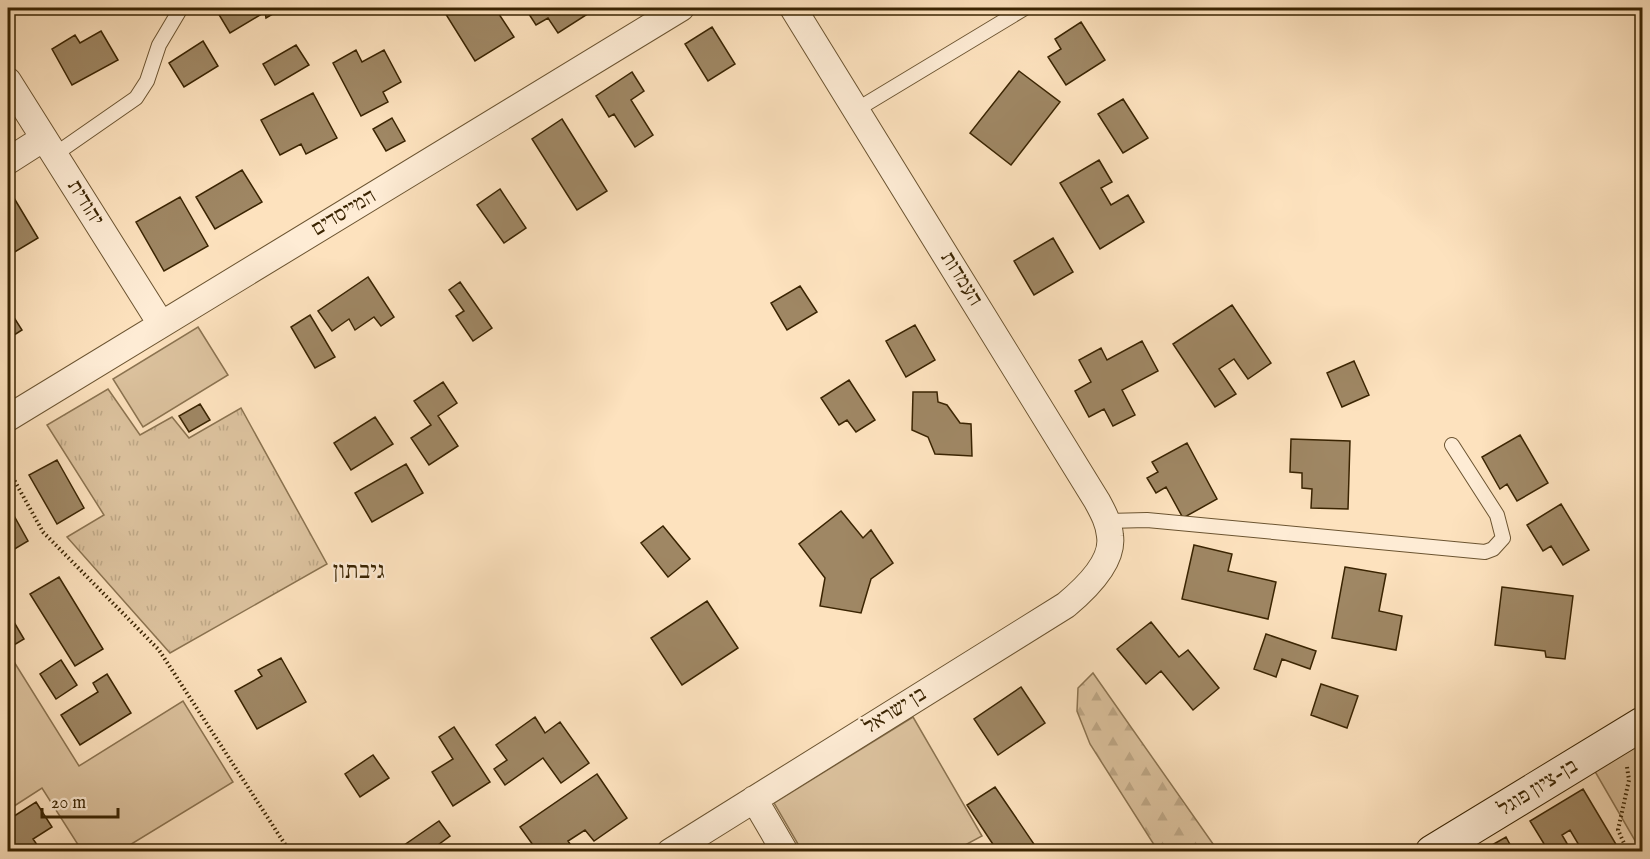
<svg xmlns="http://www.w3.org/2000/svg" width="1650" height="859" font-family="'IM FELL English','Frank Ruhl Libre',serif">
	<defs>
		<pattern id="forest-firs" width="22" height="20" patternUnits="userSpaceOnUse" patternTransform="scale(1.5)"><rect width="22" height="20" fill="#dcc29e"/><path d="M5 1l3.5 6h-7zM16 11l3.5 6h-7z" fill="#bea786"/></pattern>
		<pattern id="park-tufts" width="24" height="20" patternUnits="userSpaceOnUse" patternTransform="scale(1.5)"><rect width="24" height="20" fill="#dcc29e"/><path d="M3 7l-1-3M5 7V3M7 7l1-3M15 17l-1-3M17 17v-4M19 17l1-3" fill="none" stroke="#bea786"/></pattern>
	</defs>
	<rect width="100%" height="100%" fill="#fde2be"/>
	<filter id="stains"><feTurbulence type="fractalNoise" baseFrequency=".00333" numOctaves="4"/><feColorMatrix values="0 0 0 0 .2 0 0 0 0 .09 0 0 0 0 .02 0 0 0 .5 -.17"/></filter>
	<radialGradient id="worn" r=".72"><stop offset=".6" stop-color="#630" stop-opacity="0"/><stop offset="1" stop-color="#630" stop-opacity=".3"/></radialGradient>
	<path fill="#dcc29e" stroke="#8b7350" stroke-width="1.5" d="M198,327L228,375L143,427L113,379Z
		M11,657L79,766L183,701L233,782L120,851H82L42,788L8,810V660Z
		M913,717L982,836L954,851H802L774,803Z
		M1642,741V851H1641L1593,768Z"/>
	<path fill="url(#forest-firs)" stroke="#8b7350" stroke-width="1.5" d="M1093,673L1218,851H1158L1090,744L1077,711L1078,688Z"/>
	<path fill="url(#park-tufts)" stroke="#8b7350" stroke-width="1.5" d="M108,389L140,435L172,417L189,438L241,408L327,564L170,653L67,537L104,515L47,425Z"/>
	<path fill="#9f8764" stroke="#3a2402" stroke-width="1.5" d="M215,8H283L266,18L265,12L230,33Z
		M442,8H495L514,37L475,61Z
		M525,8H597L558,33L548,18L536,25Z
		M1081,22L1105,60L1066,85L1048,57L1061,49L1055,39Z
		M712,27L735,64L708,81L685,44Z
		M101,31L118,60L72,85L52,49L75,35L80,43Z
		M203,41L218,66L184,87L169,63Z
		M296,45L309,65L275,85L263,64Z
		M356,50L362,62L384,50L401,82L383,92L388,102L361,116L333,63Z
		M1019,71L1060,102L1011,165L970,133Z
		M632,72L644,91L631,100L653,135L635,147L614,114L609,117L596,96Z
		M313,93L337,138L306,154L301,144L280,155L261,120Z
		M1123,99L1148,138L1123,153L1098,114Z
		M392,118L405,141L386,151L373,129Z
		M562,119L607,191L577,210L532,139Z
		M1099,160L1112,182L1101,188L1111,205L1128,195L1144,222L1100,249L1060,183Z
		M242,170L262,202L215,229L196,197Z
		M8,188L38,238L8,256Z
		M500,189L526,228L504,243L477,205Z
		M180,197L208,246L164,271L136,222Z
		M1053,238L1073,272L1034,295L1014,261Z
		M368,277L394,317L381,326L374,317L355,330L349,319L332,331L318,311Z
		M460,282L492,328L473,341L456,316L464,311L449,290Z
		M800,286L817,312L787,330L771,303Z
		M1232,305L1271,363L1248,379L1234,359L1219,369L1236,394L1215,407L1173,344Z
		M8,308L22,330L8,339Z
		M310,315L335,357L315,368L291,327Z
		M915,325L935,360L906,377L886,341Z
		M1142,341L1158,371L1122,390L1135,415L1113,426L1104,409L1089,417L1075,391L1091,382L1079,360L1101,348L1107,360Z
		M1354,361L1369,395L1342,407L1327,373Z
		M849,380L875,420L856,432L847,420L839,425L821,398Z
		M443,382L457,403L438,416L458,446L429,465L411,438L431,425L414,401Z
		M913,392H937L938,402L947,405L960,423L971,424L972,456L935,454L928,437L912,430Z
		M200,404L210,420L189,432L179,416Z
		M375,417L393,444L351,470L334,443Z
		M1520,435L1548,483L1517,501L1507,484L1500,489L1482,457Z
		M1291,439L1350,441L1348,509L1311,508L1312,489L1302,488V473L1290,472Z
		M1187,443L1217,499L1183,518L1166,487L1156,493L1147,478L1158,472L1152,462Z
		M57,460L84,508L57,524L29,475Z
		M406,464L423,493L372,522L355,493Z
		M1561,504L1589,550L1563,565L1551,546L1543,551L1527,525Z
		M8,505L28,541L8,553Z
		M841,511L863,538L871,530L893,563L871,579L861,613L820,606L825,578L799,544Z
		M663,526L690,559L668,577L641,543Z
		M1194,545L1232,554L1228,571L1276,582L1268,619L1182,599Z
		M1345,567L1386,574L1379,611L1402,616L1396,650L1332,638Z
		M59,577L103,649L75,666L30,594Z
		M1502,587L1573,596L1565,659L1546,657L1545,651L1495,645Z
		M707,601L738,648L682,685L651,638Z
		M8,612L24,639L9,648L8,646Z
		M1151,622L1179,657L1188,650L1219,688L1193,710L1161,671L1146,684L1117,649Z
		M1266,634L1316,651L1310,669L1282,659L1276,677L1254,669Z
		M281,658L306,702L257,729L235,691L262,676L258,670Z
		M61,660L77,685L56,699L40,674Z
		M107,674L131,713L80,745L61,715L98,692L93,683Z
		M1321,684L1358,696L1347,728L1311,715Z
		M1021,687L1045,723L998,755L974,719Z
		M535,717L545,733L560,722L589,763L561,783L543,758L505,785L494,769L507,760L496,745Z
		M454,727L490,782L453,806L432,772L453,759L439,737Z
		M373,755L389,778L360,797L345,774Z
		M597,774L627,818L594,841L585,830L568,841L574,850L572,852H538L520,827Z
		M995,787L1036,847L1030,852H998L967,805Z
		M1583,789L1617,846L1607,852H1583L1570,830L1562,835L1572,852H1549L1530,821Z
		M36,802L52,827L33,839L42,852H8V820Z
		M439,821L450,836L438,845L442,852H398L397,850Z
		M1506,837L1514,852H1480L1485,849Z"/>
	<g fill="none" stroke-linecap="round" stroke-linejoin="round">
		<g stroke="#6b5431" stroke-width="16">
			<path id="lane" d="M856,110L1025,8
				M54,155L136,98L147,81L159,45L181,8
				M1107,521L1147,520L1485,552L1493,549L1503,538L1497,515L1452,445"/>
		</g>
		<g stroke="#6b5431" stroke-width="28">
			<path id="street" d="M8,81L161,324
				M8,161L44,138
				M8,418L681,8
				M754,799L785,852
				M670,852L1066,605C1084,590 1114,562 1110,536C1109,523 1103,512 1097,501L793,8"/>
		</g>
		<g stroke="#3a2402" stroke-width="35">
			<path id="secondary" d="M1432,852L1642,724"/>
		</g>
		<path stroke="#3a2402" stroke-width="4" stroke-dasharray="1.5 3" stroke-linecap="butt" d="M8,469L43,532L159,650L290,852
			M1627,767L1629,780L1618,830L1628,852"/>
		<use href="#lane" stroke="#feecd5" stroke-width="14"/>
		<use href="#street" stroke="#feecd5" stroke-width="26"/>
		<use href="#secondary" stroke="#feecd5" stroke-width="33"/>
	</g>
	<g text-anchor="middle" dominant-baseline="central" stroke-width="4.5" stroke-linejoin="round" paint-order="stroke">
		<g font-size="21" fill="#3a2402" stroke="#feecd5">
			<text transform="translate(85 203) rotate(58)">יהודית</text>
			<text transform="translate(344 213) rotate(-31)">המייסדים</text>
			<text transform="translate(961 279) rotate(58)">העמדות</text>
			<text transform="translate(895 711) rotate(-32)">בן ישראל</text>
			<text transform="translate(1538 788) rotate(-32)">בן-ציון פוגל</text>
		</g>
		<g font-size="24" fill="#3a2402" stroke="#feecd5">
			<text x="359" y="571">גיבתון</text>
		</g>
	</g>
	<rect width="1650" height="859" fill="none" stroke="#fde2be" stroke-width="30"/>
	<rect x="9" y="9" width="1632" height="841" fill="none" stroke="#3a2402" stroke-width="3"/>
	<rect x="15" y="15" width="1620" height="829" fill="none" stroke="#3a2402" stroke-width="1.5"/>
	<path d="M42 808v9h76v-9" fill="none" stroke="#3a2402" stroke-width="3"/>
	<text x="51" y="808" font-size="18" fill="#3a2402" stroke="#feecd5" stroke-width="4.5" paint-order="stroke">20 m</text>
	<rect width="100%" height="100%" filter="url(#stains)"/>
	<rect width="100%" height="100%" fill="url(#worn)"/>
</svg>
